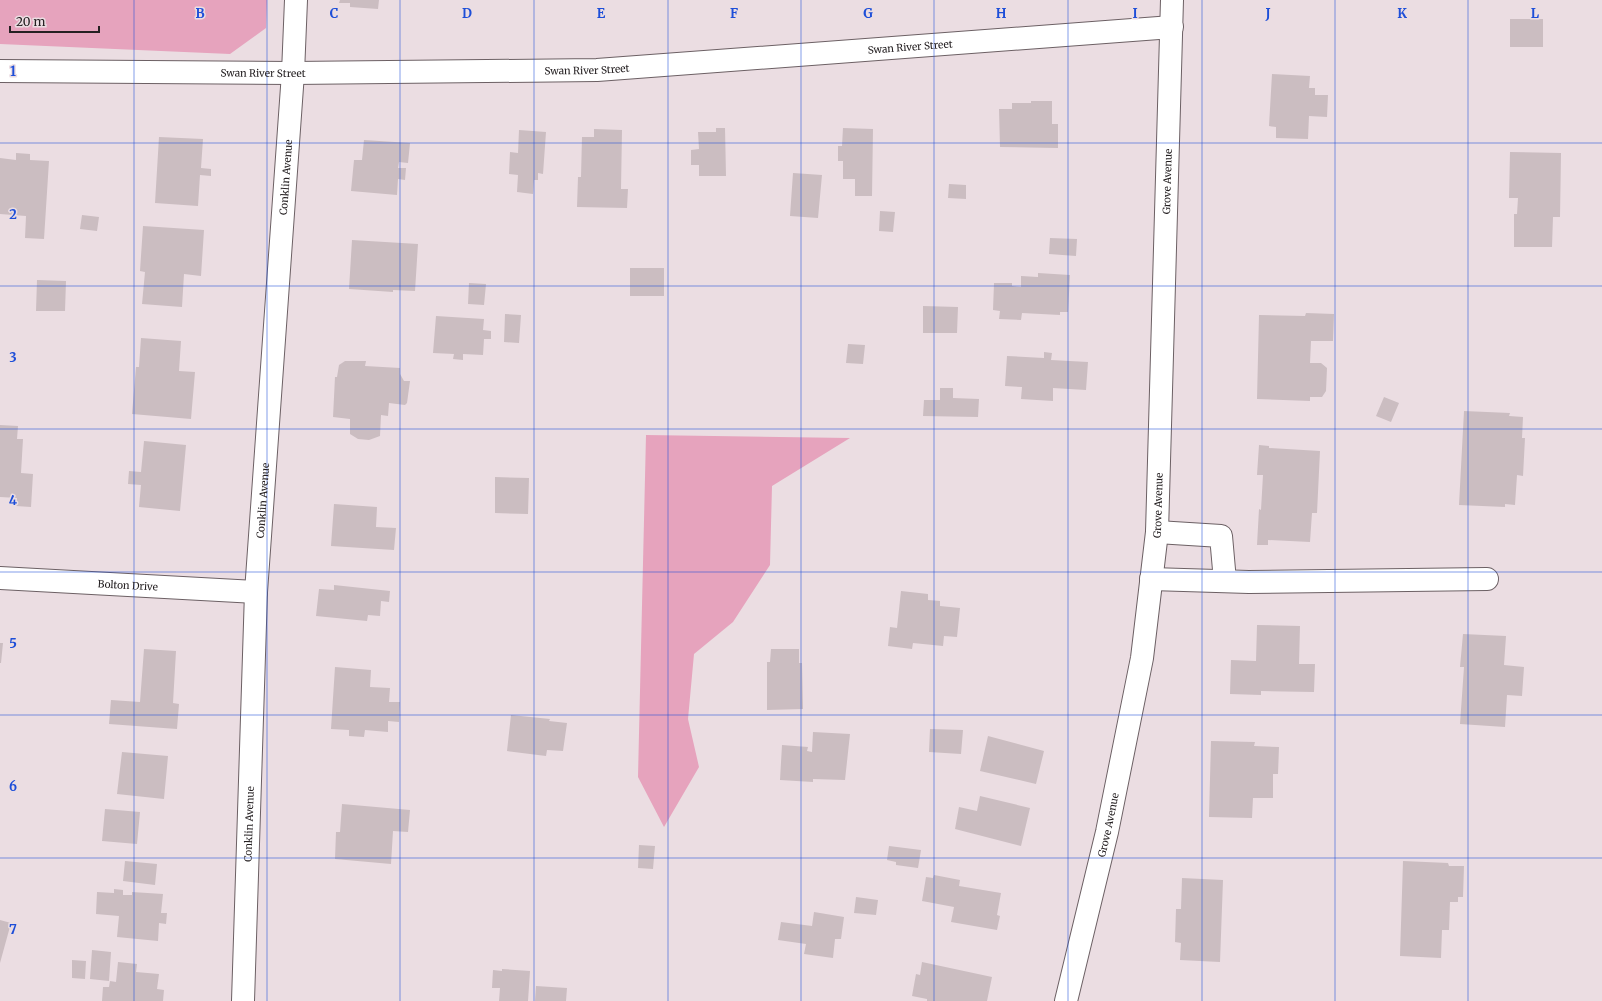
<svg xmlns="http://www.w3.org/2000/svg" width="1602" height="1001" font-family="Merriweather,serif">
	<rect width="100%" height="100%" fill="#ebdde2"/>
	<path fill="#e6a3bd" d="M0,0H267L266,28L230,54L0,44Z
		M646,435L850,438L772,486L770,565L733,622L694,654L688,719L699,767L664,827L638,777Z"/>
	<path fill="#cbbdc1" d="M340,0H379L378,9L350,7V3H339Z
		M1510,19H1543V47H1510Z
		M1272,74L1310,76L1309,88H1315V95H1328L1327,117L1309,116L1308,139L1276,138V127L1269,126Z
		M1031,101H1052V124H1058V148L1000,147L999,109H1012V103H1031Z
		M716,128H725L726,176H699V165H691V150L699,149L698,132H716Z
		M843,128L873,129L872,196H855V179H843V161H838V146H842Z
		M594,129L622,130L621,189H628L627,208L577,207L578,177H581L582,137H594Z
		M519,130L546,132L543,174L538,173V180H534L533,194L517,192L518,175L509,174L510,152L518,153Z
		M159,137L203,139L201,168L211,169V176L200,175L198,206L155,203Z
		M364,140L410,143L408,163L399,162L398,168H406L405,180L398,179L397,195L351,191L354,160H362Z
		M1510,152L1561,153L1560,217H1553L1552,247H1514V214H1517L1518,198H1509Z
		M16,153L30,154V160L49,161L44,239L25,238L26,216L0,214V158L16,160Z
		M793,173L822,175L818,218L790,216Z
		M949,184L966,185V199L948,198Z
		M880,211L895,212L893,232L879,231Z
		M82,215L99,217L97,231L80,229Z
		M143,226L204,230L201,276L184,274L182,307L142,304L145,272L140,271Z
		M1050,238L1077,239L1076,256L1049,254Z
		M352,240L418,244L415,291L393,290V292L349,289Z
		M630,268H664V296H630Z
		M1038,273L1070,275L1068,312H1060V315L1022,313L1021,320L999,319L1000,311L993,310L994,283H1012V286L1021,287V276L1038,277Z
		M37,280L66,281L65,311H36Z
		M469,283L486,284L484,305L468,304Z
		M923,306L958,307L957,333H923Z
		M1306,313L1334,314L1333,341H1311L1310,363H1321L1327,368L1326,391L1322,397H1310V401L1257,399L1259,315L1305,316Z
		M505,314L521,315L519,343L504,342Z
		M436,316L484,319L483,330L491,331V339H484L483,355L463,354V360L453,359L454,354L433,353Z
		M141,338L181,341L179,371L195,372L191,419L132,414L136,367H139Z
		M848,344L865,345L863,364L846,363Z
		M1044,352L1052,353L1051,360L1088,362L1086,390L1053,388V401L1021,399L1022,387L1005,386L1007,356L1044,358Z
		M345,361H366L365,366L400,368V374L404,381H410L407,403L405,405L389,403L388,416L381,415L380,436L369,440L358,439L350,434V419L333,417L335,377H337L339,365Z
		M940,388H953V398L979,399L978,417L923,416L924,400H940Z
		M1384,397L1399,403L1391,422L1376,416Z
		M1464,411L1510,413L1509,416L1523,417L1522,438H1525L1523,476L1517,475L1515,505L1505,504V507L1459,505Z
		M0,425L18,426L17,439H23L21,473L33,474L31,507L16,506L17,498L0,497Z
		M144,441L186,445L180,511L139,507L141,485L128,484L129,471L141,472Z
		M1259,445L1269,446V448L1320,451L1317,513H1312L1310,542L1268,540V545H1257L1259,509L1261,510L1263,475H1257Z
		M495,477L529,478L528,514L495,513Z
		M334,504L377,507L376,527L396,528L394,550L331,546Z
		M334,585L390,591L389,602L381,601L380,616L368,615L367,621L316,616L319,589L334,590Z
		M901,591L928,594V600L940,601V606L960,608L957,637L944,636L943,646L913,643L912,649L888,646L890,627L897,628Z
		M1257,625L1300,626L1299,664H1315L1314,692L1261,691V695L1230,694L1231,660L1256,661Z
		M1463,634L1506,636L1504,665L1524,667L1522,696L1507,695L1505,727L1460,724L1464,667H1460Z
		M0,643H3L1,663H0Z
		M144,649L176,651L173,703L179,704L177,729L109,724L111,700L140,702Z
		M771,649H799V663H802L803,709L767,710V662H770Z
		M335,667L371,670L370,687L390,688L389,702H400L399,722L388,721V732L365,730L364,737L349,736V730L331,729Z
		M511,715L550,719L549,721L567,723L563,751L547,750L546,756L507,751Z
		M930,729L963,730L961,754L929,752Z
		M813,732L850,734L845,780L813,779V782L780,780L782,745L808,747L807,751L812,752Z
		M988,736L1044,751L1036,784L980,771Z
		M1211,741L1255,742L1254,746L1279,747L1278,774H1273V798H1253L1252,818L1209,817Z
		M122,752L168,756L164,799L117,794Z
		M980,796L1030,808L1021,846L955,829L959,807L977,811Z
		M342,804L410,810L408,832L393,831L391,864L335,859L336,832H340Z
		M105,809L140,812L137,844L102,841Z
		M639,845L655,846L653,869L638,868Z
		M889,846L921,850L918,868L896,865V862L887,860Z
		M125,861L157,864L155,885L123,881Z
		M1403,861L1448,863L1449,866H1464L1463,897H1458V902H1450L1449,930H1442L1441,958L1400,956Z
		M934,875L960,880L959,886L1001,893L997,915L1000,916L997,930L951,922L954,907L922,901L926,877L933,878Z
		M1182,878L1223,880L1220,962L1180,960L1181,943L1175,942L1176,909H1181Z
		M114,889L123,890V895H132V892L163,894L161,913H167L166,924L159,923L158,941L117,937L119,916L96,914L97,892L114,893Z
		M856,897L878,900L876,915L854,913Z
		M814,912L844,917L841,939H835L833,958L804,954L806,944L778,940L781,922L812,926Z
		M0,920L11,923L0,963Z
		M92,950L111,952L109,981L90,979Z
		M72,960L86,961L85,979L72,978Z
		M118,962L137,964L136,972L159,974L157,989L164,990L163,1001H102L103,987H109L110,981L116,982Z
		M922,962L992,977L987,1001H927V999L912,996L916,974L920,975Z
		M502,969L530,971L528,1001H499L500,988H492L493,970L502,971Z
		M536,986L567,988L566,1001H535Z"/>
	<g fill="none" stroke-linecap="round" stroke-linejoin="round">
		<g stroke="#6c6064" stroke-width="24">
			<g id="minor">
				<path id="s1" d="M0,71L293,73L597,70L1172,27"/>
				<path d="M1157,532L1221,536L1225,581"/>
				<path id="s2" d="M0,578L256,592"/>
				<path d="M1151,579L1249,582L1487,579"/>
				<path id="s3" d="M243,1001L256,592L293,73L296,0"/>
				<path id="s4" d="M1066,1001L1107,832L1142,658L1157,532L1172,0"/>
			</g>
		</g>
		<use href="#minor" stroke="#fff" stroke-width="22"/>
	</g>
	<path fill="none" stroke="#1d4ed8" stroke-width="1" stroke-opacity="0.55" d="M134,0V1001M267,0V1001M400,0V1001M534,0V1001M668,0V1001M801,0V1001M934,0V1001M1068,0V1001M1202,0V1001M1335,0V1001M1468,0V1001M0,143H1602M0,286H1602M0,429H1602M0,572H1602M0,715H1602M0,858H1602"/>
	<g text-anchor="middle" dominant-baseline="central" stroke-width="3" stroke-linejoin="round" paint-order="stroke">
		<g font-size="10" fill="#252022" stroke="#ebdde2">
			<text stroke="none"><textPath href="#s1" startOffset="911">Swan River Street</textPath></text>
			<text stroke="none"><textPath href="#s1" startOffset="587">Swan River Street</textPath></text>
			<text stroke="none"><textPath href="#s1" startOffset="263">Swan River Street</textPath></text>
			<text stroke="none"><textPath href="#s3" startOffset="825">Conklin Avenue</textPath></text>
			<text stroke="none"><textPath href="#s4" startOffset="829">Grove Avenue</textPath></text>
			<text stroke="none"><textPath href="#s3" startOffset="501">Conklin Avenue</textPath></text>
			<text stroke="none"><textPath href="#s4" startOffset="505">Grove Avenue</textPath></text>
			<text stroke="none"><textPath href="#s2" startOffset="128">Bolton Drive</textPath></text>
			<text stroke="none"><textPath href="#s3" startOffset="177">Conklin Avenue</textPath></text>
			<text stroke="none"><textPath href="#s4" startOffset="181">Grove Avenue</textPath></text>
		</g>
	</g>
	<g font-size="13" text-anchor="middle" font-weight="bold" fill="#1d4ed8" stroke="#ebdde2" stroke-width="3" stroke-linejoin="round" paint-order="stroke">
		<text x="200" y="18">B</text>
		<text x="334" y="18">C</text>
		<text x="467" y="18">D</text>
		<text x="601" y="18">E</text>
		<text x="734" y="18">F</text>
		<text x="868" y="18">G</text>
		<text x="1001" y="18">H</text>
		<text x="1135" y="18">I</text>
		<text x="1268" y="18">J</text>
		<text x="1402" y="18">K</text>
		<text x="1535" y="18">L</text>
		<text x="13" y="76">1</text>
		<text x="13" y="219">2</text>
		<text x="13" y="362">3</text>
		<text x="13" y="505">4</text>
		<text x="13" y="648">5</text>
		<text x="13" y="791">6</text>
		<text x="13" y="934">7</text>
	</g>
	<path d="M10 26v6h89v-6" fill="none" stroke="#252022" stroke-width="2"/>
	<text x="16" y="26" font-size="12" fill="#252022" stroke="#ebdde2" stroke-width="3" paint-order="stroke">20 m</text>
</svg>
